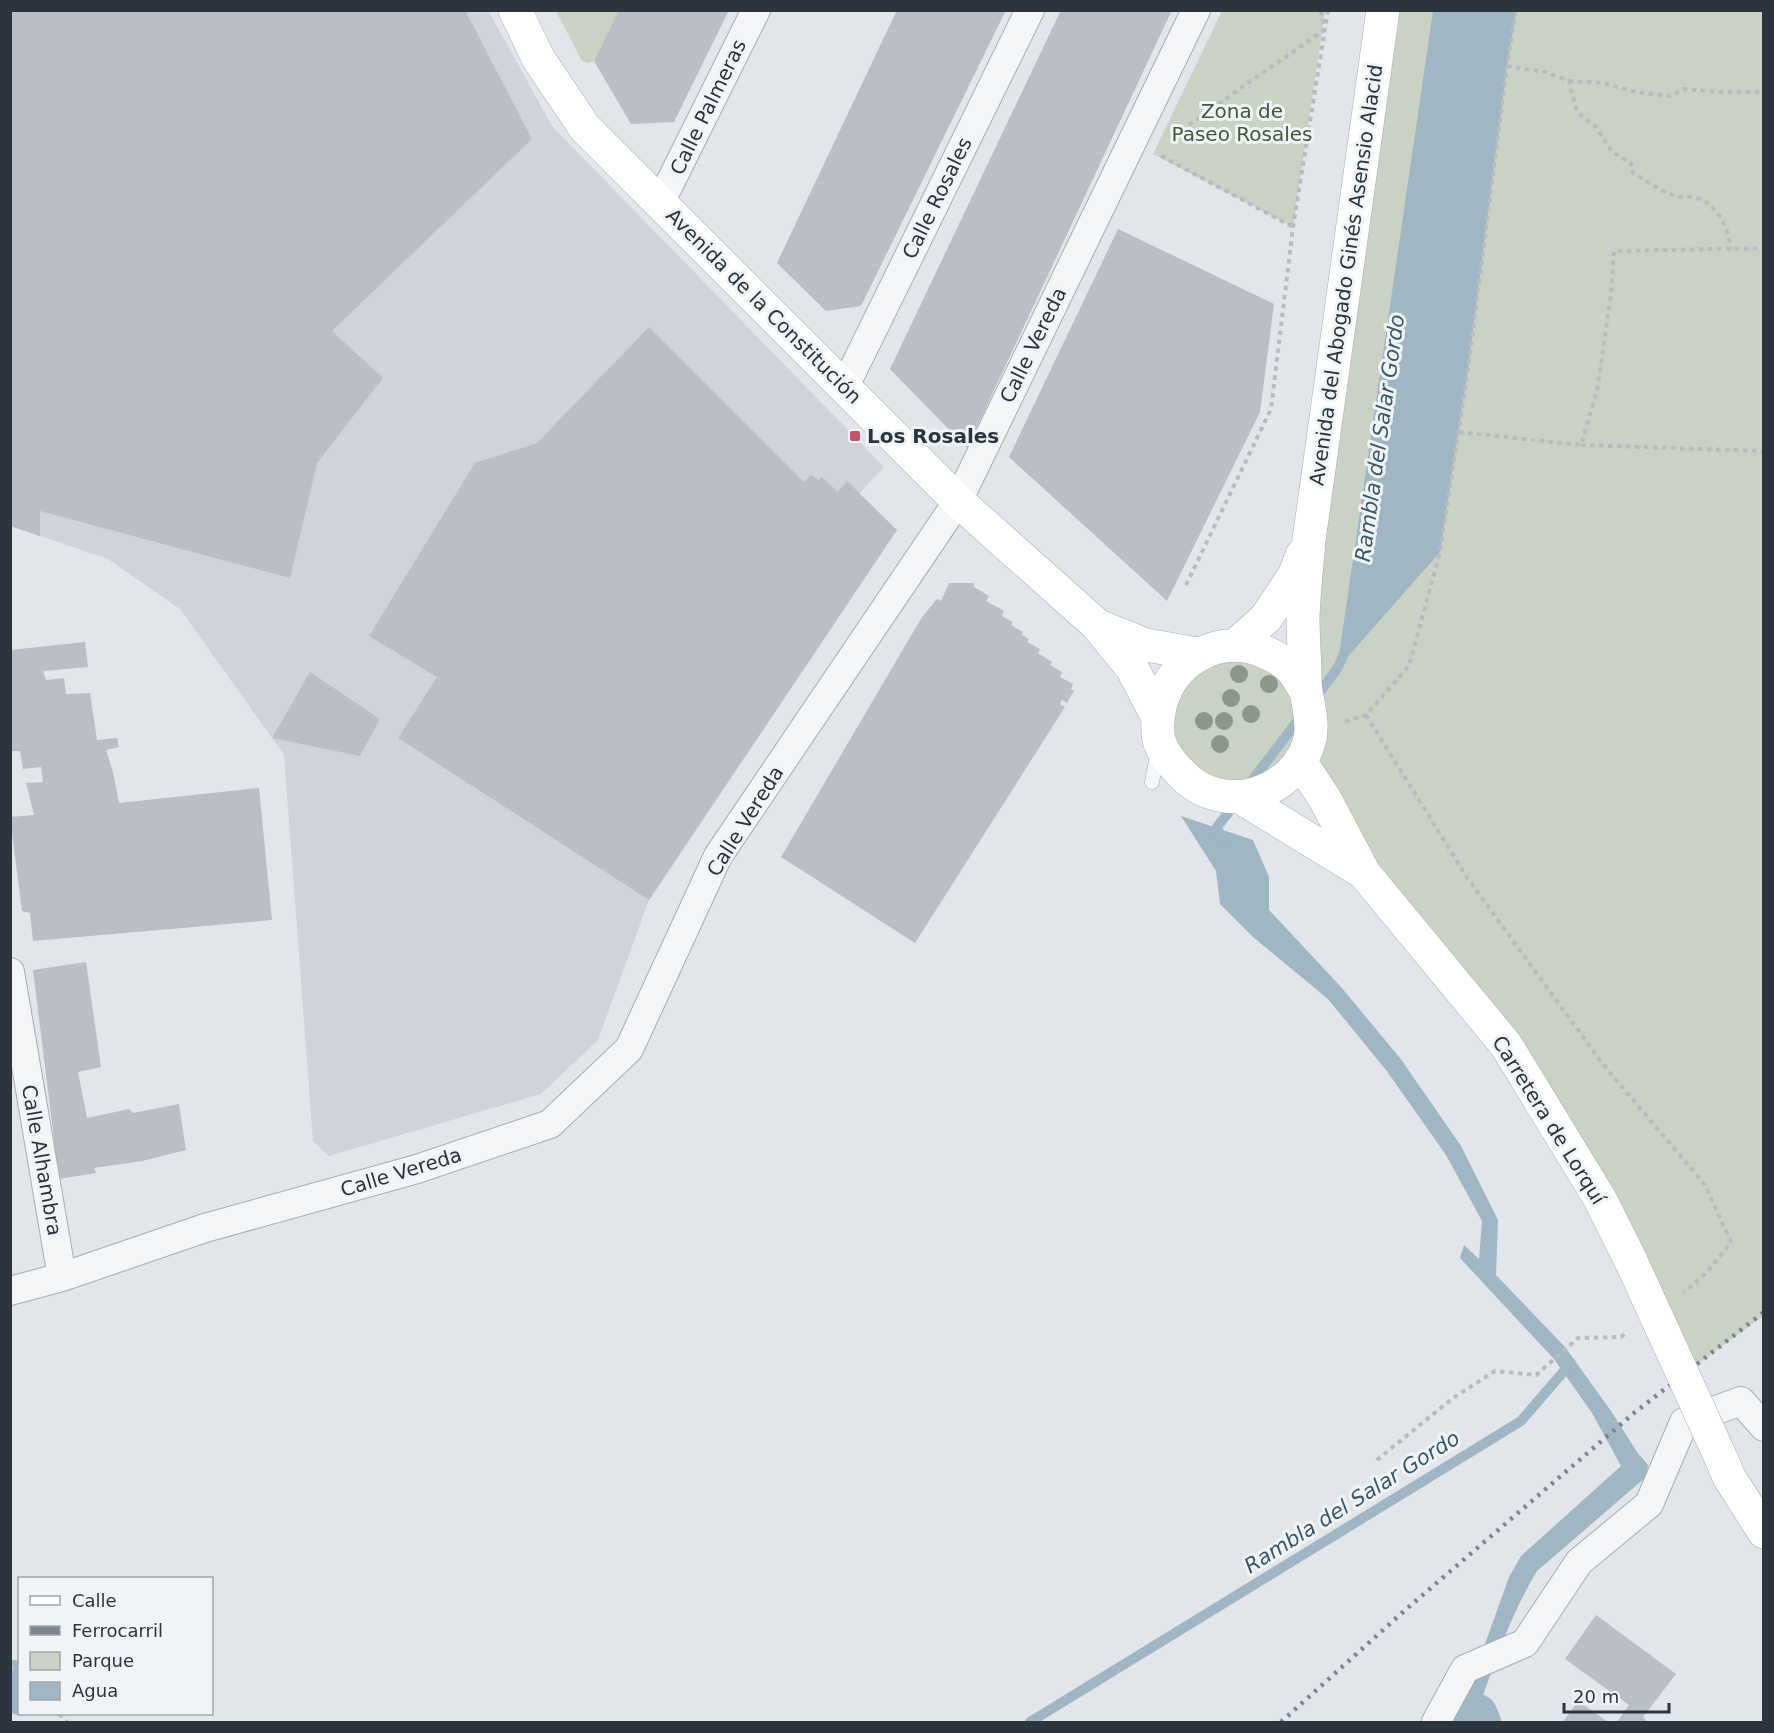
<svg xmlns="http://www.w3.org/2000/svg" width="1774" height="1733" font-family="'DejaVu Sans',sans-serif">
	<rect width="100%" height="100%" fill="#e2e5e9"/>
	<path fill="#d0d4da" d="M488,10L552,126L884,467L857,496L897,530L649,900L598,1040L541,1094L329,1156L313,1141L284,755L180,609L108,559L11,526V11Z"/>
	<path fill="#c9d2c4" d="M556,11H619L594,61L588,63L582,61Z
		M1222,11H1325L1293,227L1153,154Z
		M1388,11H1763V1316L1683,1375L1629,1257L1331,812L1311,728L1304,630Z
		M1268,660L1304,713L1280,773L1217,787L1170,740L1171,695L1201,661Z"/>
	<path fill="#a0b6c5" d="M1433,11H1516L1507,66L1468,369L1440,552L1337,669Z
		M1181,816L1253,840L1269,877V910L1341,987L1400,1058L1461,1146L1498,1220L1496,1275L1565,1347L1611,1411L1637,1452L1648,1465L1646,1477L1537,1571C1509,1617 1491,1672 1474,1722H1457L1509,1577L1521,1556L1621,1466L1592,1413L1554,1359L1460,1258L1464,1245L1479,1259L1482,1221L1446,1155L1386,1070L1328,999L1253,937L1220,904L1216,871Z"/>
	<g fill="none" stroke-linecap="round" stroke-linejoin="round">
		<path stroke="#a0b6c5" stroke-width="10" d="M1315,698L1337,669L1343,656
			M1248,786L1302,715
			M1222,841L1217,827L1235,804
			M1030,1722L1521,1421L1571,1363"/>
		<path stroke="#a0b6c5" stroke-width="38" d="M12,1679L20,1696
			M1470,1710L1478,1713L1482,1722"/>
	</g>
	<path fill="#b9bfc5" d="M10,10H465L532,139L332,331L383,378L317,463L290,578L40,511V536L10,526Z
		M619,10H729L674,122L631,124L594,61Z
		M897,10H1006L861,306L826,311L777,263Z
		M1061,10H1172L967,448L890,369Z
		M1118,229L1274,304L1260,412L1167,601L1009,457Z
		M649,327L804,482L811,475L818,480L822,477L838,492L847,481L897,530L649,900L398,738L437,677L369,636L475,463L537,443Z
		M949,583H974V587L989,596L986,601L1004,611L1002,616L1013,622L1011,625L1023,632L1022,635L1029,639L1027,642L1040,649L1038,653L1052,662L1050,665L1062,672L1060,677L1073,684L1071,689L1074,691L1067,703L1062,700L1060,704L1065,707L915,943L781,857L922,617L937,599L941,601Z
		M85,642L88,667L43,671L46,680L64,678L66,694L90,693L97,740L117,738L119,747L106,750L113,772L119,803L259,788L272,920L33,941L30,913L22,911L10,817L34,815L26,783L43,782L41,767L23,769L20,751H10V650Z
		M310,672L380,719L360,756L272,738Z
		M86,962L101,1067L78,1072L87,1118L129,1109L133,1113L179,1104L186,1150L142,1161L94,1168L96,1173L59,1179L33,970Z
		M1596,1615L1676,1674L1643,1717L1646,1720L1644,1722H1617L1629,1705L1565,1659Z
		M1578,1701L1608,1722H1563Z"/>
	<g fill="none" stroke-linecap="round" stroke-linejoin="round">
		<g stroke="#a8acb3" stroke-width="15">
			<path id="service" d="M1152,782L1158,750"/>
		</g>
		<g stroke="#a8acb3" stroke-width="30">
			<path id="minor" d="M660,203L756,10
				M845,386L1030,10
				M10,972L62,1277
				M10,1291L62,1277L205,1228L417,1169L550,1124L629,1049L718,856L958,501L1196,10
				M1436,1722L1465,1669L1525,1643L1579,1562L1649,1504L1684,1422L1741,1401L1764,1427"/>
		</g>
		<g stroke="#a8acb3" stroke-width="34">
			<path id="secondary" d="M515,10L538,58L585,128L958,501L1097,625L1132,668L1158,718
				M1101,627L1146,645L1198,654
				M1236,645L1266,618L1294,576L1302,555
				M1306,691C1302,685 1298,678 1294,672C1285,661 1273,655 1260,650C1216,634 1170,662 1160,707C1158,718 1156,733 1160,743C1165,757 1176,769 1187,779C1204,794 1228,800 1250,795C1278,789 1303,768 1310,739C1314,719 1306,700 1305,681C1305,659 1303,638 1303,617C1304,591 1307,565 1309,540L1383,10
				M1300,761L1325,799L1364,873L1506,1045L1600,1199L1632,1263
				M1240,797L1364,873
				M1721,1458L1729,1477L1764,1532"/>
		</g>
		<path stroke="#b8bbc0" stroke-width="4" stroke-dasharray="4.5 4.5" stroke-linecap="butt" d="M1507,66L1545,72L1569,81L1577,112L1596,127L1612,152L1631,163V171C1645,180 1665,195 1681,197C1684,198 1688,196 1691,197C1716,200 1728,227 1731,249
			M1569,81L1603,83L1636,92L1670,96L1684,89L1722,92H1764
			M1174,135L1324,30L1321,10
			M1164,155L1163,157L1293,227
			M1459,432L1581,445L1597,391L1611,295L1614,251L1764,248
			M1581,445L1764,451
			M1186,585L1271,409L1293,227L1328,10
			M1366,715L1468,879L1602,1063L1705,1185L1731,1242L1707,1272L1684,1293
			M1345,721L1366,715L1409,666L1440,552L1468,369L1507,66L1516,10
			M1377,1460L1453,1398L1495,1371L1536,1375L1578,1338L1621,1337L1626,1333
			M10,1668L20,1672
			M59,1714L67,1722"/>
		<use href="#service" stroke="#f4f5f7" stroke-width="14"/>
		<use href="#minor" stroke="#f4f5f7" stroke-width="28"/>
		<use href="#secondary" stroke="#fff" stroke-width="33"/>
		<path stroke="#7d8690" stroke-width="4.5" stroke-dasharray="3 6" stroke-linecap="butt" d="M1281,1722L1403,1612L1634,1413L1764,1312"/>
		<g stroke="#a8acb3" stroke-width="34" stroke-linecap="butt">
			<path id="secondary-bridge" d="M1632,1263L1721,1458"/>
		</g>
		<use href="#secondary-bridge" stroke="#fff" stroke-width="33"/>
	</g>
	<g fill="#8b9889">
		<circle cx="1239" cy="674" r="9"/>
		<circle cx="1269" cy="684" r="9"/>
		<circle cx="1231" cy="698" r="9"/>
		<circle cx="1251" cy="714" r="9"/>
		<circle cx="1204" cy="721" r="9"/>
		<circle cx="1224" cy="721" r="9"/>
		<circle cx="1220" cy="744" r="9"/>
	</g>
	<rect fill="#c0546f" stroke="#f1f4f6" stroke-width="2" x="849" y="430" width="12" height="12" rx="3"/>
	<g text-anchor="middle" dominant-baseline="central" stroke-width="6" stroke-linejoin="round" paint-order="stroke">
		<g font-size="20" fill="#2c343f" stroke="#f1f4f6">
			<text transform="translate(708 107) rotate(-64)">Calle Palmeras</text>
			<text transform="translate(937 198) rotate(-64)">Calle Rosales</text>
			<text transform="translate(1346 275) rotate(-82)">Avenida del Abogado Ginés Asensio Alacid</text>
			<text transform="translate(764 306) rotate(45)">Avenida de la Constitución</text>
			<text transform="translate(1033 345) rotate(-64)">Calle Vereda</text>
			<text transform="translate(745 821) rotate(-58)">Calle Vereda</text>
			<text transform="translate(1549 1120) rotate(58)">Carretera de Lorquí</text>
			<text transform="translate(42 1160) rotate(80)">Calle Alhambra</text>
			<text transform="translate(401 1172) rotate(-17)">Calle Vereda</text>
		</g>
		<g font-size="20" fill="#43593a" stroke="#f1f4f6">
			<text x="1242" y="111">Zona de<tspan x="1242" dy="23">Paseo Rosales</tspan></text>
		</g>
		<g font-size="20" font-weight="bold" fill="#2c343f" stroke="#f1f4f6" text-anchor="start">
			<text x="867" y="436">Los Rosales</text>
		</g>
		<g font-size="21" font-style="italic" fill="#3a576e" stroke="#f1f4f6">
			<text transform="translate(1380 438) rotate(-82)">Rambla del Salar Gordo</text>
			<text transform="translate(1352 1502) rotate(-32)">Rambla del Salar Gordo</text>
		</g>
	</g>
	<rect width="1774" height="1733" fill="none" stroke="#2c343f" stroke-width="24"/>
	<rect x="18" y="1577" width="195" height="138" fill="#f1f4f6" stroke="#a2a7ad" stroke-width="1.5"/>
	<rect x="30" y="1596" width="30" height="9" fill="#ffffff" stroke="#a2a7ad" stroke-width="1.5"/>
	<text x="72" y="1607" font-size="18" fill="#2c343f">Calle</text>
	<rect x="30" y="1626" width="30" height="9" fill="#7d8690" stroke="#a2a7ad" stroke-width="1.5"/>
	<text x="72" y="1637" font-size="18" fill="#2c343f">Ferrocarril</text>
	<rect x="30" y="1652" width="30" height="18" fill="#c9d2c4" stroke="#a2a7ad" stroke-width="1.5"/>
	<text x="72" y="1667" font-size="18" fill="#2c343f">Parque</text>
	<rect x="30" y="1682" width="30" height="18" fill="#a0b6c5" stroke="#a2a7ad" stroke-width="1.5"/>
	<text x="72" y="1697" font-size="18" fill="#2c343f">Agua</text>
	<path d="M1564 1703v9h105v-9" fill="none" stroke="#2c343f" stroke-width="3"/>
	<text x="1573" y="1703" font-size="18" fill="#2c343f" stroke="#f1f4f6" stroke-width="4.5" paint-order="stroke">20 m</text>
</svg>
